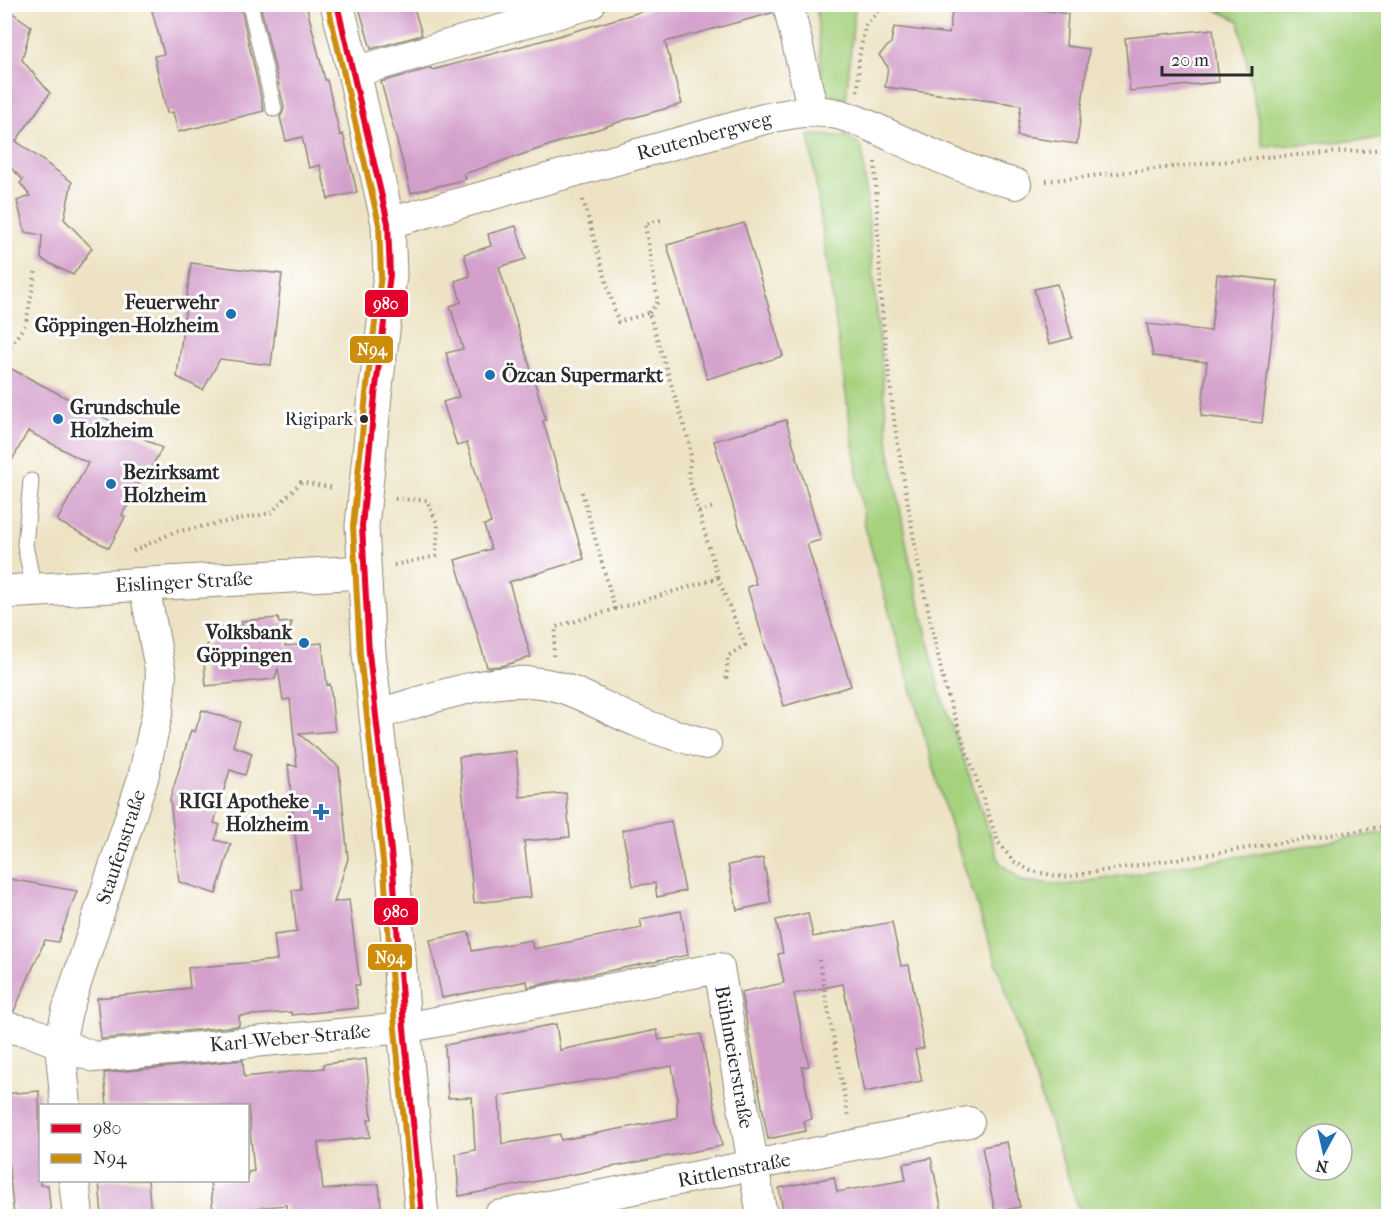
<svg xmlns="http://www.w3.org/2000/svg" width="1393" height="1221" font-family="'IM FELL French Canon',serif">
	<rect width="100%" height="100%" fill="#fff"/>
	<filter id="ink" filterUnits="userSpaceOnUse"><feTurbulence type="fractalNoise" baseFrequency=".0167" numOctaves="2"/><feDisplacementMap in="SourceGraphic" scale="12" xChannelSelector="R" yChannelSelector="G"/><feConvolveMatrix kernelMatrix="1 2 1 2 8 2 1 2 1" color-interpolation-filters="sRGB"/></filter>
	<filter id="wash" filterUnits="userSpaceOnUse"><feTurbulence type="fractalNoise" baseFrequency=".008" numOctaves="4" result="noise"/><feDisplacementMap in="SourceGraphic" scale="24" xChannelSelector="R" yChannelSelector="G"/><feGaussianBlur stdDeviation="1.35" result="paint"/><feColorMatrix in="noise" values="0 0 0 0 0 0 0 0 0 0 0 0 0 0 0 0 0 1.4 0 .05"/><feComposite in="paint" operator="in"/></filter>
	<g filter="url(#wash)">
		<rect width="100%" height="100%" fill="#ede3c4"/>
		<path fill="#a6d27e" stroke="#687e54" stroke-width="1.5" fill-rule="evenodd" d="M816,5H855L846,99L824,94Z
			M1207,5H1388V138L1263,147L1239,21Z
			M809,135L846,136L862,147L889,448L908,553L939,690L1000,863L1022,881L1066,885L1388,832V1216H1081L948,818L865,527ZM1306,1134H1342V1170H1306Z"/>
		<g id="blocks">
			<path fill="#d39fcb" fill-rule="evenodd" d="M150,4H240L264,111L178,132L173,112L167,113L154,56L164,54Z
				M260,4H306L325,80H327L340,135L343,134L357,192L328,199L320,165L309,168L302,137L286,141L280,117L283,112L284,107Z
				M358,4H413L422,35L371,49Z
				M649,4H771L772,13L665,42L682,104L625,120L464,174L466,179L411,193L381,82L431,68L432,70L548,39L650,9Z
				M953,4H1035V9L1068,14L1066,46L1089,49L1077,144L1017,136L1021,105L885,87L888,67L879,55L891,43L894,27L949,34Z
				M4,7L31,26L22,60L50,93L16,141L72,182L64,219L92,248L73,275L41,259L42,235L25,232L17,201L30,196L20,183L23,180L4,161Z
				M1213,29L1219,82L1130,91L1125,38Z
				M744,223L783,356L707,379L667,245Z
				M516,226L526,259L499,267L533,376L546,420L543,421L584,559L509,582L531,657L502,666L487,667L455,560L491,549L484,525L491,523L467,443L457,446L443,402L459,397L446,353L463,349L450,306L461,302L455,281L470,276L464,254L491,246L488,234Z
				M191,263L282,274L271,365L220,359L203,390L177,377Z
				M1217,274L1278,281L1262,423L1201,416L1207,362L1153,356L1147,324L1211,331Z
				M1057,284L1072,338L1049,344L1034,289Z
				M4,365L162,448L146,477L143,476L122,515L125,517L109,548L57,521L88,463L28,431L4,475Z
				M786,420L821,540L807,544L851,686L784,706L747,587L756,584L714,441Z
				M278,618L279,623L292,622L285,646L322,643L327,685L330,684L335,731L299,734L339,767L348,859L334,902L349,900L360,985H355L358,1008L292,1015L291,1012L239,1016V1026L101,1039L97,998L190,988L188,968L277,960L274,935L297,932L292,890L301,889L288,764L297,767L290,699L283,700L278,668L275,679L206,686L203,650L222,628L242,626V621Z
				M202,710L240,722L233,746L252,753L245,775L230,770L214,823L220,825L215,840L231,844L216,894L179,882L170,799L191,730L195,732Z
				M516,751L520,797L566,793L570,837L524,841L531,897L474,903L459,757Z
				M671,821L685,891L657,897L655,883L633,886L622,830Z
				M763,858L771,903L737,910L728,865Z
				M4,878L77,891L58,942L45,940L14,1011L4,1010Z
				M681,911L688,955L528,987L527,981L442,998L430,940L469,932L472,951L531,940L533,949L642,928L640,919Z
				M808,913L813,937L892,922L901,966L909,965L914,992L924,1048L915,1050L922,1081L864,1092L843,984L794,994L809,1066L802,1067L812,1119L804,1121L806,1131L768,1139L741,992L784,983L778,954L783,953L776,920Z
				M556,1024L560,1050L657,1030L659,1040L701,1034L722,1146L459,1196L456,1154L475,1150L472,1097L448,1098L445,1045ZM672,1066L677,1096V1118L561,1140L560,1134L502,1144L499,1096Z
				M366,1059L372,1119H368L370,1137L318,1143L323,1190L379,1184L382,1216H287L286,1205L213,1212L210,1180H248V1172L254,1171L248,1106H107L104,1073L243,1060L244,1077L324,1068V1064Z
				M39,1091L40,1185H48L51,1216H14L8,1159H4V1094Z
				M1007,1142L1020,1207L995,1212L982,1147Z
				M931,1158L943,1216H857L856,1212L841,1215L840,1211L814,1216H784L779,1188L834,1177L837,1192L906,1180L903,1164Z
				M114,1180H148L151,1214L102,1216L99,1182Z"/>
		</g>
	</g>
	<g filter="url(#ink)">
		<use href="#blocks" fill-opacity="0" stroke="#8c8778" stroke-width="1.5"/>
		<g fill="none" stroke-linecap="round" stroke-linejoin="round">
			<g stroke="#8c8778" stroke-width="17">
				<path id="lane" d="M250,4L274,109
					M31,481L25,545L34,590"/>
			</g>
			<g stroke="#8c8778" stroke-width="32">
				<path id="street" d="M788,4L813,111
					M354,72L590,4
					M388,223L764,119C788,114 813,108 837,114C859,119 880,131 900,140C938,157 975,174 1016,184
					M375,715C428,700 498,672 551,685C582,692 607,710 636,721C658,731 683,737 706,744
					M4,1027L31,1032L94,1057L404,1028L719,968L762,1216
					M66,1106L60,1043L67,1011L143,778L158,710L161,674L144,585
					M74,1180L78,1216
					M498,1216L969,1122"/>
			</g>
			<g stroke="#8c8778" stroke-width="35">
				<path id="secondary" d="M337,4L354,72L388,223L390,275L375,395L362,526L369,653L393,869L404,1028L422,1216
					M4,592L364,572"/>
			</g>
			<path stroke="#8c8778" stroke-width="4" stroke-dasharray="1.5 4.5" stroke-linecap="butt" d="M858,91L859,58L865,26L884,4
				M875,162L881,301L895,428L918,563L945,688L998,842L1013,861L1031,871L1063,877L1388,826
				M1046,181L1265,157L1388,149
				M583,200L618,322L649,313L688,438L691,456L688,475L718,578
				M649,313L658,302L645,224L665,219
				M4,356L26,323L36,270
				M582,492L615,609
				M699,512L714,507
				M133,551L174,532L271,513L301,482L334,488
				M394,565L436,556L438,525L427,500L394,499
				M553,656L556,627L718,578L745,645L728,656L726,682
				M819,960L848,1115"/>
			<use href="#lane" stroke="#fff" stroke-width="15"/>
			<use href="#street" stroke="#fff" stroke-width="30"/>
			<use href="#secondary" stroke="#fff" stroke-width="33"/>
			<g stroke="#fff" stroke-width="10">
				<path id="bus-1" d="M337,4L388,223L390,275L375,395L362,526L369,653L393,869L404,1028L422,1216"/>
			</g>
			<g stroke="#fff" stroke-width="10">
				<path id="bus-2" d="M328,6L379,224L381,275L366,394L353,526L360,654L384,870L395,1029L413,1216"/>
			</g>
			<use href="#bus-1" stroke="#e4002b" stroke-width="6"/>
			<use href="#bus-2" stroke="#ce8d09" stroke-width="6"/>
		</g>
	</g>
	<g fill="#1f6fb2" stroke="#fff" stroke-width="2">
		<circle cx="231" cy="314" r="6"/>
		<circle cx="490" cy="375" r="6"/>
		<circle cx="58" cy="419" r="6"/>
		<circle cx="111" cy="484" r="6"/>
		<circle cx="304" cy="643" r="6"/>
		<path d="M318 803h6v6h6v6h-6v6h-6v-6h-6v-6h6z"/>
	</g>
	<circle fill="#2b2b2b" stroke="#fff" stroke-width="2" cx="364" cy="419" r="5"/>
	<g text-anchor="middle" dominant-baseline="central" stroke-width="6" stroke-linejoin="round" paint-order="stroke">
		<g font-size="18" fill="#2b2b2b" stroke="#fff" text-anchor="end">
			<text x="353" y="419">Rigipark</text>
		</g>
		<g font-size="20" fill="#2b2b2b" stroke="#fff">
			<text transform="translate(704 136) rotate(-15)">Reutenbergweg</text>
			<text transform="translate(184 582) rotate(-3)">Eislinger Straße</text>
			<text transform="translate(121 847) rotate(-72)">Staufenstraße</text>
			<text transform="translate(290 1038) rotate(-5)">Karl-Weber-Straße</text>
			<text transform="translate(734 1057) rotate(80)">Bühlmeierstraße</text>
			<text transform="translate(734 1170) rotate(-11)">Rittlenstraße</text>
		</g>
		<g font-size="20" font-weight="bold" fill="#2b2b2b" stroke="#fff" text-anchor="end">
			<text x="219" y="302">Feuerwehr<tspan x="219" dy="23">Göppingen-Holzheim</tspan></text>
			<text x="502" y="375" text-anchor="start">Özcan Supermarkt</text>
			<text x="70" y="407" text-anchor="start">Grundschule<tspan x="70" dy="23">Holzheim</tspan></text>
			<text x="123" y="472" text-anchor="start">Bezirksamt<tspan x="123" dy="23">Holzheim</tspan></text>
			<text x="292" y="632">Volksbank<tspan x="292" dy="23">Göppingen</tspan></text>
			<text x="309" y="801">RIGI Apotheke<tspan x="309" dy="23">Holzheim</tspan></text>
		</g>
	</g>
	<g stroke="#fff" stroke-width="2">
		<rect x="364" y="289" width="45" height="29" rx="6" fill="#e4002b"/>
		<rect x="349" y="335" width="45" height="29" rx="6" fill="#ce8d09"/>
		<rect x="373" y="897" width="46" height="29" rx="6" fill="#e4002b"/>
		<rect x="367" y="943" width="46" height="28" rx="6" fill="#ce8d09"/>
	</g>
	<g font-size="16" text-anchor="middle" font-weight="bold" fill="#fff">
		<text x="386" y="309">980</text>
		<text x="372" y="355">N94</text>
		<text x="396" y="917">980</text>
		<text x="390" y="963">N94</text>
	</g>
	<rect width="1393" height="1221" fill="none" stroke="#fff" stroke-width="24"/>
	<rect x="39" y="1104" width="210" height="78" fill="#ffffff" stroke="#aaaaaa" stroke-width="1.5"/>
	<rect x="51" y="1124" width="30" height="9" fill="#e4002b" stroke="#aaaaaa" stroke-width="1.5"/>
	<text x="93" y="1134" font-size="18" fill="#2b2b2b">980</text>
	<rect x="51" y="1154" width="30" height="9" fill="#ce8d09" stroke="#aaaaaa" stroke-width="1.5"/>
	<text x="93" y="1164" font-size="18" fill="#2b2b2b">N94</text>
	<g transform="translate(1324 1152) rotate(188)"><circle r="28" fill="#ffffff" stroke="#aaaaaa" stroke-width="1.5"/>
	<path d="M0-4.5L10 22L0 15L-10 22Z" fill="#1f6fb2"/>
	<text y="-9" font-size="16" font-weight="bold" text-anchor="middle" fill="#2b2b2b">N</text>
	</g>
	<path d="M1162 66v9h90v-9" fill="none" stroke="#2b2b2b" stroke-width="3"/>
	<text x="1171" y="66" font-size="18" fill="#2b2b2b" stroke="#ffffff" stroke-width="4.5" paint-order="stroke">20 m</text>
</svg>
